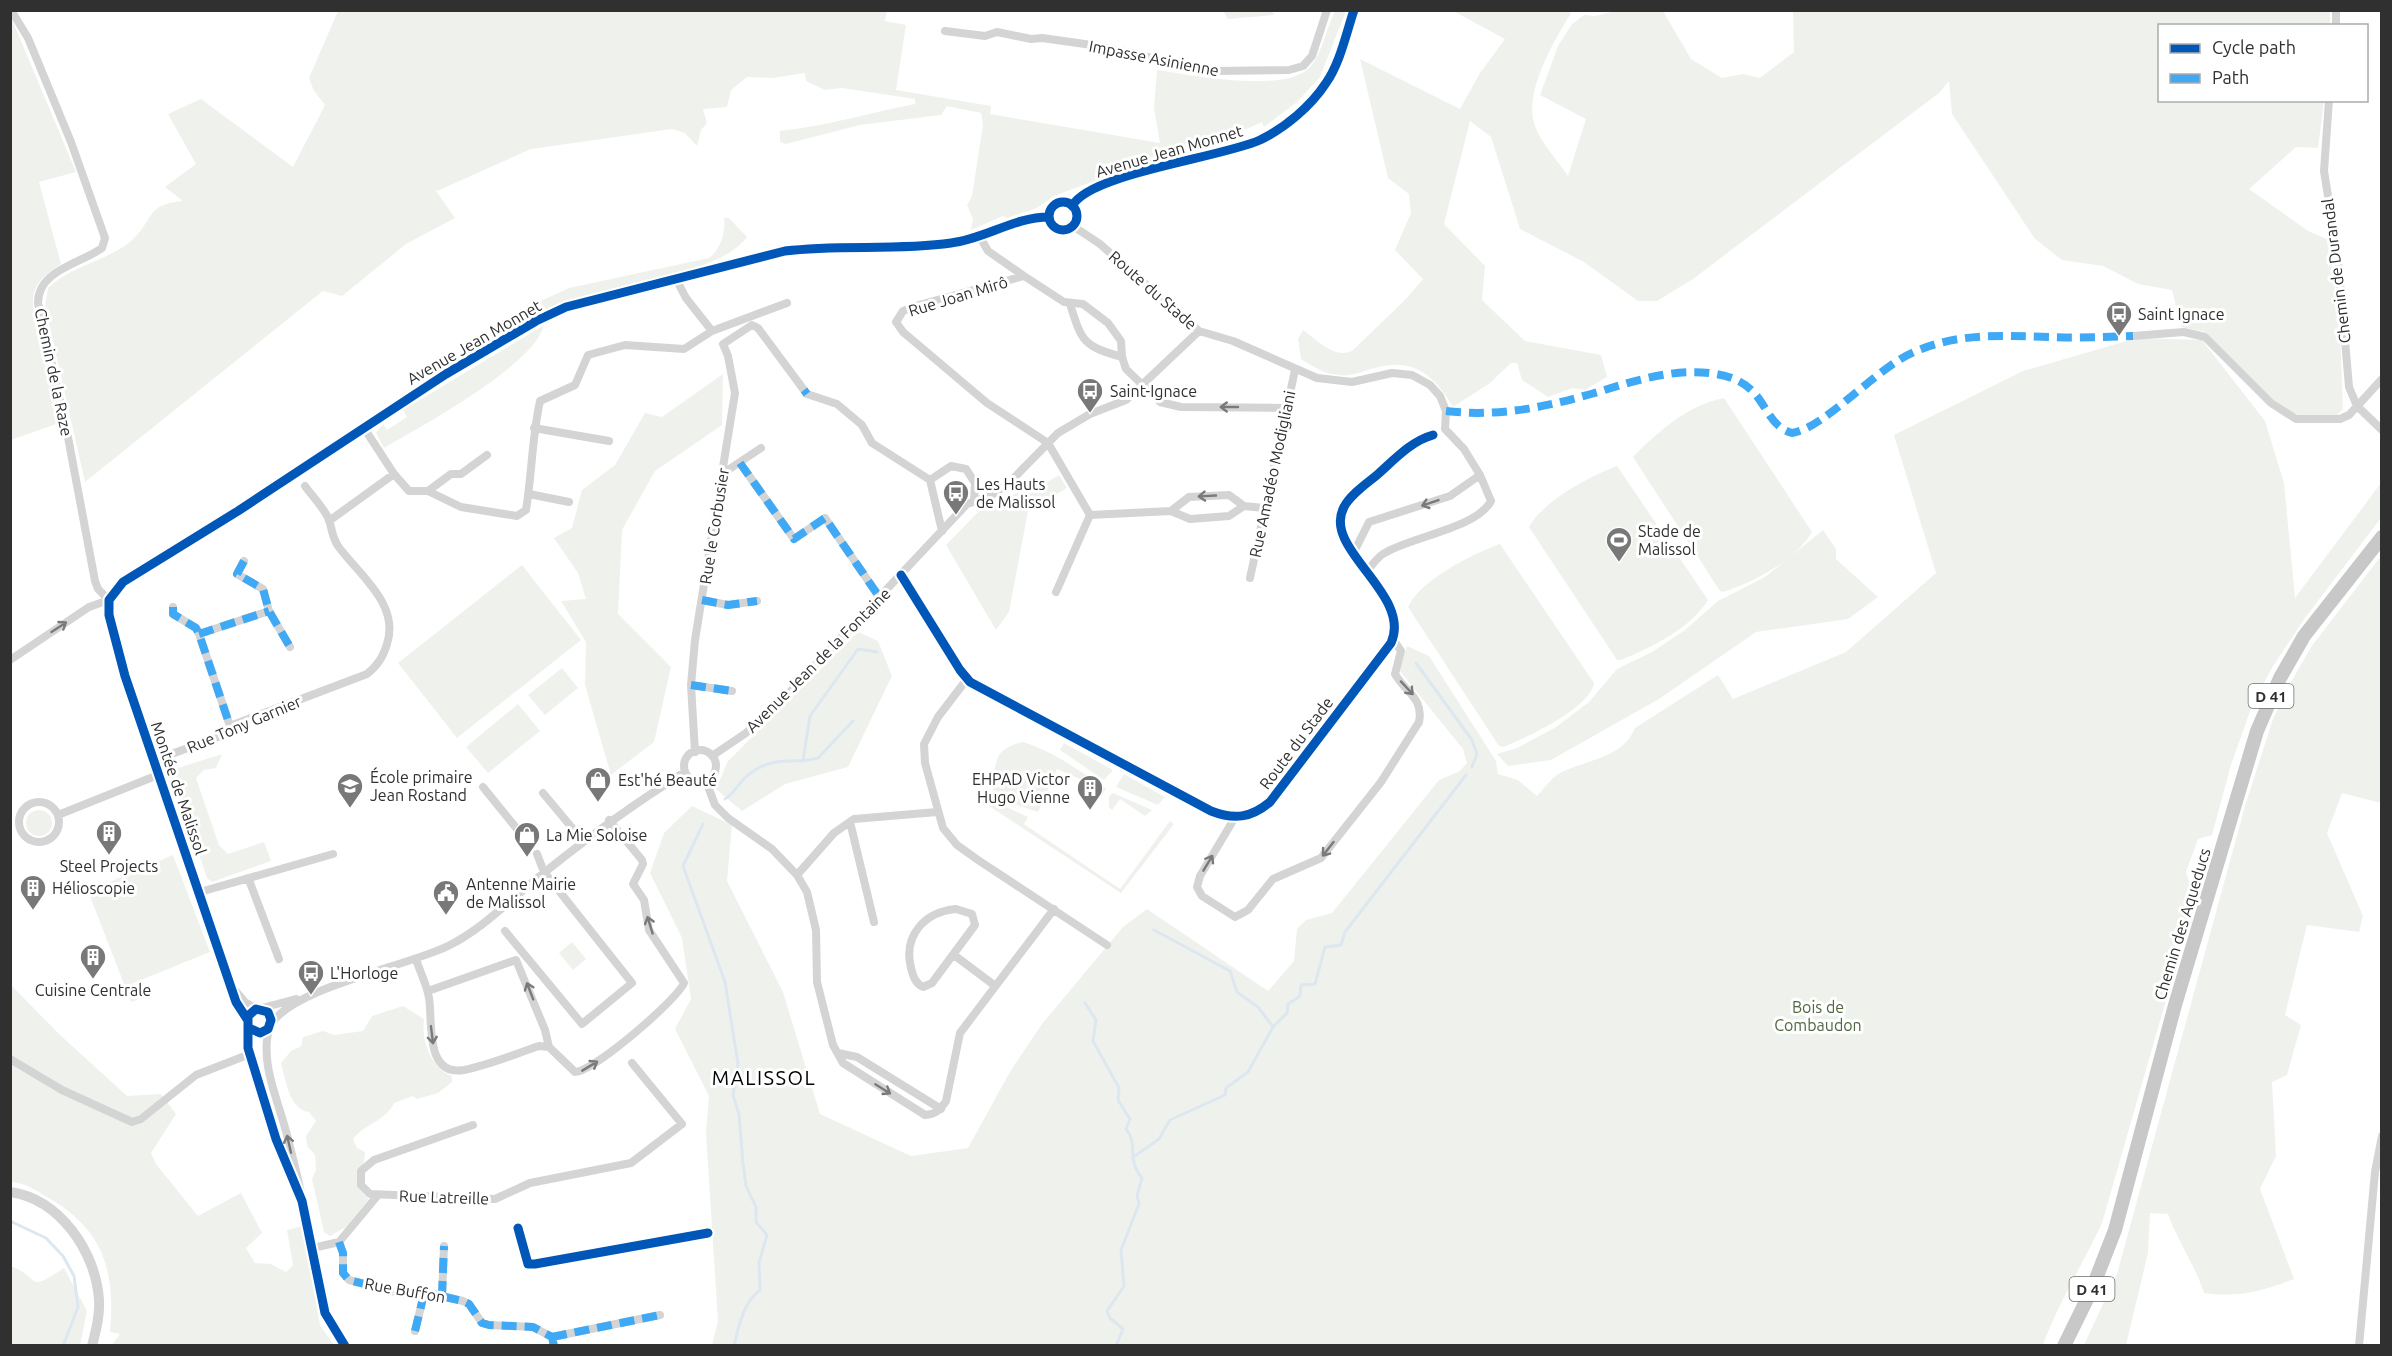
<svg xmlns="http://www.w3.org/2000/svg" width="2392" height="1356" font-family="Ubuntu,sans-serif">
	<rect width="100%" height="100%" fill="#fff"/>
	<path fill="#eff2ec" d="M1567,10L1571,12L1570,15C1553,42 1523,94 1535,126C1541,143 1558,161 1568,176L1586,119L1540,95L1558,46L1572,24L1584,15L1595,16L1616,11H1663L1691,59L1722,78L1743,74L1760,78L1794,52L1793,11H2330V25L2160,26V100L2324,101L2318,148L2296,147L2249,189L2308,231L2329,240L2340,331L2343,409L2336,416L2299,415L2284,411L2205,332L2181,327L2172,290L2138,284L2103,266L2062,260L2035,239L1952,114L1949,81L1939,93L1693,279L1657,301H1638L1584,262L1520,229L1491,137L1470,121L1444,224L1485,266L1482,300L1525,341L1601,355L1607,377L1585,390L1572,388L1548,397L1522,380L1517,363H1511L1490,383L1453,407C1435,376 1413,357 1375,368C1363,371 1351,377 1339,375C1324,374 1314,367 1301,359L1298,339L1303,330C1317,340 1334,359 1352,351L1405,300L1423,279L1395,250L1411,213L1409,194L1388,178L1360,59L1460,109L1480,73L1505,39L1453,11Z
		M338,11H887L885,21L906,25L896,90L991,106L990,114L1160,143L1154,108L1157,70C1191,75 1281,93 1308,69C1321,58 1327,27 1335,11H1346L1320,77L1297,102L1264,127L1262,122L1240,132L1176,146L1187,150L1212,148V150L1139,164L1054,196L1037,208L1007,218L1003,216L971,230L973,219L967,205L972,196L983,125L981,113L947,106L941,115L860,125L786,144L780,142V131C826,126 869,113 915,104V99L842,88L825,90L806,81L805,73L772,78L747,77L731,90L727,107L703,109L707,123L701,130L697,146L685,133L672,129L531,149L437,191L434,188L455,218L406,244L342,296L323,291L85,482L45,306L48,288C69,267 108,260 130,242C154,222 144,204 183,201L165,187L196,164L168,114L201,99L293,167L325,105L314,91L309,78Z
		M1223,11H1273L1274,15L1228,19Z
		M11,17L76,172L39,182L61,264C43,276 32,284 33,306L59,423L11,440Z
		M724,218H729L747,237C722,271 633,283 592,294C576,299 560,306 544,313L534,304L569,288L709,258C720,251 726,231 724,218Z
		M544,325C534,366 421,426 384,448L376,433L383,424L387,430L407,417L403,410Z
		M2137,338L2202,340L2265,421L2284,483L2295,598L2381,483V518L2305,618L2273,666L2253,703L2231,765L2212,835L2198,839L2186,872L2195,899L2102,1223C2083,1264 2058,1303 2043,1345H712L718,1321L706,1133L709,1096L675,1029L691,999L682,938L650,873L664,833L692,806L732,825L727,881L783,992L820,1114L911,1156L968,1148L1011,1070L1042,1024L1123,927L1147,909L1268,991L1294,961L1297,929L1306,920L1332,913L1439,780L1460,771L1467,763L1463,749L1403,675L1399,669L1407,646L1429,656L1496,761L1498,774L1518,780L1537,796C1544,789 1552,777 1560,773C1587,759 1622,759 1635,728L1718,675L1733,699L1846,652L1936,573L1894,435L2023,371Z
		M723,374L722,425L655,471L622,530L618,614L671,667L654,742L611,775L585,685L586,642L561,601L586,599L578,573L554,538L572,528L582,490L615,465L645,413L662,417Z
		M1724,398L1812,532C1796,560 1754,582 1723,592L1720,591L1633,457C1658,432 1687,405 1724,398Z
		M1617,466L1708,600C1690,629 1652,647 1621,660H1617L1529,527C1543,501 1590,476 1617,466Z
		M1059,475L1067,488L1035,507L1027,494Z
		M1020,492L1028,511L1009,612L996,630L946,545L982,508Z
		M1823,530L1836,549V559L1878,597L1848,619L1756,632L1659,699L1551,760L1508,766L1497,754L1517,748L1556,727L1589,702L1617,669L1652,652L1685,630L1718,601L1765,577Z
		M1500,544L1594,683C1591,708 1524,739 1503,747L1499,746L1408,607C1420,580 1472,554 1500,544Z
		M2381,556V803L2342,793L2327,833L2363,916L2359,932L2307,925L2285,1015L2301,1025L2287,1075L2272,1082L2276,1156L2260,1189L2294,1279C2263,1291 2238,1298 2204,1293C2195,1265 2178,1242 2168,1214L2150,1213L2148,1253L2126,1345H2084L2117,1274L2245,806L2273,719L2287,689L2311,647Z
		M522,565L581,640L457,738L398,663Z
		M858,632L878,641L892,676L848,767L785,784L742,811L716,789L728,761Z
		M562,668L578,688L545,715L528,695Z
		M518,704L540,731L488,773L466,747Z
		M1023,742C1053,751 1080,771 1106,789L1097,801L1093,799L1098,787L1057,769L1038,812L1011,803L999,797L993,789C995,762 994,748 1023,742Z
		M1064,743L1113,770L1104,780L1060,750Z
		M222,754L216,768L204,770L196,778L219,845L228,854L264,842L271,861L212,882L207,878L172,773L175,769Z
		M1124,774L1165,797L1158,805L1116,787Z
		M985,787L989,799L1028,817L1024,824L1120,889L1170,821L1174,824L1121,893L980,800Z
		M1113,793L1152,810L1145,816L1120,799L1112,810L1109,807V797Z
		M26 823a13 13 0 1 1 26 0a13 13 0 1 1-26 0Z
		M173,855L210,952L131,984L137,1000L131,1002L88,891Z
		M572,942L586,959L573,970L559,953Z
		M10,984L59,1034L127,1096L161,1094L176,1114L151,1153L156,1164L198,1216L241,1193L262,1233L246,1248L255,1263L271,1264L286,1272L293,1265L287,1230L302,1226L320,1325L334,1345H112L120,1334L110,1332C115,1273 105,1232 52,1200C38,1192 27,1183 11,1182Z
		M403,1006L424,1019C421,1040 431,1069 452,1076V1082L438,1093L417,1099L413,1096L394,1103C387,1120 363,1125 353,1139L357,1148L365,1152C365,1175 348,1181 369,1199L346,1227L330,1236L324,1232L312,1179L316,1170L315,1155L307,1146L306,1136L316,1121L309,1112C289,1109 286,1081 281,1063L291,1051L301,1046L303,1037L323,1031L334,1035L363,1031L372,1016Z
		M11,1266C42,1278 25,1294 64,1268L87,1311L80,1345H11Z"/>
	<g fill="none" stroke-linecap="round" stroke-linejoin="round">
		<path stroke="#dde7f0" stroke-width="3" d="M1416,663L1472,740L1477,754L1472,767
			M803,761L818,758L853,721
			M725,799C735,793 739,782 748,775C765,761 782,760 803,761L810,716L858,649L877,652
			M703,824L683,866L725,982L738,1064L733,1095L739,1114L743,1164L746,1186L756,1207V1222L767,1235L759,1263L760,1290C743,1303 739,1325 734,1346
			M1154,930L1230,971L1237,992L1258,1007L1273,1027
			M1085,1003L1096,1020L1093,1041L1119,1088L1118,1100L1130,1119L1126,1129C1139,1144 1126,1160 1142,1178L1137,1196L1139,1204L1121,1250L1124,1286L1107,1311L1110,1318L1123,1329L1116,1346
			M1132,1158L1159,1139L1170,1120L1225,1095L1226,1088L1248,1072L1273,1027L1287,1013L1288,1004L1300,996L1301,985L1315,984L1325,947L1341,945L1345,932L1466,775
			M10,1221L46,1238L63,1256L74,1276L78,1307L63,1346"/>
		<path stroke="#d4d4d4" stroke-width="8" d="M11,10L28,38L71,142L105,238L102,248C80,264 38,270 38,303L67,432L95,581L98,589L109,600
			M2336,26V10
			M945,31L985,36L997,32L1031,39L1042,38L1092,45L1213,71L1289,70L1303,66L1312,56L1327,10
			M2329,100L2324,171L2338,258L2349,387L2357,406L2382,430
			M1049 216a14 14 0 1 1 28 0a14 14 0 1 1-28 0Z
			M1072,206C1090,173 1220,158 1260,140C1285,128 1311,106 1326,83C1340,63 1346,34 1354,10
			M1073,226L1100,244L1199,331L1233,341L1317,378L1352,382L1392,373L1412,375L1430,385L1440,396L1446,411L1445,429L1464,449L1480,475L1491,501C1476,529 1409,537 1383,554C1377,558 1372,565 1367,571
			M980,237L988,251L1024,276
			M676,279L686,298L712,331
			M1070,304C1082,342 1083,346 1122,357
			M2133,336L2184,332L2205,337L2271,403L2296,419H2340L2349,415L2382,379
			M807,394L837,404L862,425L872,443L930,480
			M364,428L394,474L409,491H428L461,507L517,516L526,510C532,473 532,437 540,401L575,385L588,355L625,345L684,349L712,331L787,303
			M534,428L609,441
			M740,463L794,539L825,518L880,598
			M722,474L761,448
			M428,491L451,474H461L487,455
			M529,494L569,502
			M1244,506L1229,516L1190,519L1171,511L1090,515L1048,443L987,403L903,332L896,322L903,311L919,305L1024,276L1064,302L1083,304L1108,323L1121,341L1122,357L1126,369L1160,402L1181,407L1287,408
			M1171,511L1189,497L1229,495L1244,506L1264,508
			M329,521L394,474
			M942,531L930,480L951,466L966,469L975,483L974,501
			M1354,552L1369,522L1450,496L1480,475
			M244,561L237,574L263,589L269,611L290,647
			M901,575L960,670L970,682L1211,811C1234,820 1251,818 1270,802L1391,643C1413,594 1321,549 1344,507C1350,495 1366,484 1377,475C1394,460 1411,441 1433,435
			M1250,578L1295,370
			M1056,592L1090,515
			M702,600L728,605L757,601
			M173,607V614L196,628L199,634L230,726
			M199,634L269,611
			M10,660L89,607L109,600
			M967,679L938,717L924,744L925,763L943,828L957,845L978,860L1107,945
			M691,685L732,691
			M684 766a16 16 0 1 1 32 0a16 16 0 1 1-32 0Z
			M695,752L691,685L695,640L735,393L728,356L723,344L752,325L758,328L804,390
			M712,756L746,733L788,694L967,504L992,495L1006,486L1058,433L1090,414L1126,400L1199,331
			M155,760L229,733L230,726L367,674C378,665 383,657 387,644C400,604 359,575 338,546C332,537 332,529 329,520C325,509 312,496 305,486
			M706,781L715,805L728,818L772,849L797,875L807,892L816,930L817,982L833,1045L843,1063L925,1115C936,1114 940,1110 946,1101L960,1033L1054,909
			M483,787L530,845
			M543,793L583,841
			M19 822a20 20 0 1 1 40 0a20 20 0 1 1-40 0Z
			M58,815L158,775
			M1234,819L1200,876L1197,887L1202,896L1235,917L1248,910L1273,879L1321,858L1381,782L1419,722C1424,698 1405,692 1395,674L1401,651L1393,639
			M850,822L874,922
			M797,875L834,833L854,819L937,812
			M249,880L279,959
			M200,892L333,854
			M956,909L972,914L975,925L932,983L923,987C915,983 913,976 911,968C903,936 924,912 956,909Z
			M505,931L582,1024L632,983L544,872L537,854
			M954,955L994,985
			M416,959C420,972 427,985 429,998C433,1020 424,1077 464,1070C489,1065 515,1054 539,1046L549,1047L575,1072C593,1072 676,1001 684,983L649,930L644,900L633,884L643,864L642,860L609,820
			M234,989L245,1002L256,1009
			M428,991L516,960L545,1030L549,1047
			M262,1008L296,999
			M247,1019L236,1002L125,676L109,615V600L123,582L238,511L446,374L536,321L566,307L785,251C840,244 896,251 951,243C985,239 1014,217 1049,217
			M271,1024C295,987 405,967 448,946C483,929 514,896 545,872C591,835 635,803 685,772
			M270,1026C258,1062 280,1104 288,1139C302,1192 313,1247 323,1302L331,1326L345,1346
			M249,1028L260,1033L268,1029L271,1020L268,1012L256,1009L248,1016V1048L268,1117L294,1183
			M838,1053L857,1057L941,1109
			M10,1059L62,1090L132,1122L141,1119L196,1075L250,1054
			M473,1125L374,1160L361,1171V1185L370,1194L495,1199L530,1183L631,1163L682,1124L632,1063
			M339,1242L343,1253V1273L349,1280L400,1293L432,1294L463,1301L469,1304L482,1323L489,1325L533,1327L552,1337L554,1346
			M313,1248L339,1242L378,1195
			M442,1296L444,1246
			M415,1331L424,1294
			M552,1337L660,1315
			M2359,1346L2375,1172L2382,1136"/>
		<path stroke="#d4d4d4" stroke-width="10" d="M10,1192C60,1199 96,1252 99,1300C100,1315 96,1330 92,1346"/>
		<path stroke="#c8c8c8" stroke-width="14" d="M2064,1346L2092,1289L2115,1230L2175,1005L2257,731L2280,678L2304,636L2382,537"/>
		<path stroke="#3fa9f5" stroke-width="8" stroke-dasharray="15 8" stroke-linecap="butt" d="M804,390L807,394
			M1446,411C1496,417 1542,408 1591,394C1632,382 1672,367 1716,374C1770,383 1759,423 1792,433C1825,428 1876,368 1914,352C1960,332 2002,336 2050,337C2077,338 2105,337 2133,336
			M740,463L794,539L825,518L880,598
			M244,561L237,574L263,589L269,611L290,647
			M702,600L728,605L757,601
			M173,607V614L196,628L199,634L230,726
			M199,634L269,611
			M691,685L732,691
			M339,1242L343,1253V1273L349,1280L400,1293L432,1294L463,1301L469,1304L482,1323L489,1325L533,1327L552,1337L554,1346
			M442,1296L444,1246
			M415,1331L424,1294
			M552,1337L660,1315"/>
		<g stroke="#fff" stroke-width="13">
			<path id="cycleway" d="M1049 216a14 14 0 1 1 28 0a14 14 0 1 1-28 0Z
				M1072,206C1090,173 1220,158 1260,140C1285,128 1311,106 1326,83C1340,63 1346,34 1354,10
				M901,575L960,670L970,682L1211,811C1234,820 1251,818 1270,802L1391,643C1413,594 1321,549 1344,507C1350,495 1366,484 1377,475C1394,460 1411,441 1433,435
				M247,1019L236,1002L125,676L109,615V600L123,582L238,511L446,374L536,321L566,307L785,251C840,244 896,251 951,243C985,239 1014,217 1049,217
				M249,1028L260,1033L268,1029L271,1020L268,1012L256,1009L248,1016V1048L276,1139L302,1201L325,1313L345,1346
				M518,1228L528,1264H535L708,1233"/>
		</g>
		<use href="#cycleway" stroke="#0057b8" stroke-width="9"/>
	</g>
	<defs><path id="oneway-shaft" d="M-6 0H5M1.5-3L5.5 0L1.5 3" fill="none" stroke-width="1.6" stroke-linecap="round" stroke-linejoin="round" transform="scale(1.5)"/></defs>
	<g stroke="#7a7a7a">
		<use href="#oneway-shaft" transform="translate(1229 407) rotate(-180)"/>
		<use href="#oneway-shaft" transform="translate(1207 496) rotate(177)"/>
		<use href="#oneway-shaft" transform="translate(1430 503) rotate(161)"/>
		<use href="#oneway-shaft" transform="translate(59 627) rotate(-33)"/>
		<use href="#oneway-shaft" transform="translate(1407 688) rotate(47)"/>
		<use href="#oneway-shaft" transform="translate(1328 849) rotate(128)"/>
		<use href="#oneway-shaft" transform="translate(1208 863) rotate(-59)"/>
		<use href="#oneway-shaft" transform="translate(650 925) rotate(-107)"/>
		<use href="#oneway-shaft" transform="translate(530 991) rotate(-111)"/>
		<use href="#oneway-shaft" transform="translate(432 1035) rotate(83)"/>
		<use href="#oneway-shaft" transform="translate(590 1066) rotate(-31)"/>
		<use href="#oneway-shaft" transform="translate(883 1089) rotate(32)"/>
		<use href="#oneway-shaft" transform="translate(289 1144) rotate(-103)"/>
	</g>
	<defs>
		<g id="bus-pin" transform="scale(1.35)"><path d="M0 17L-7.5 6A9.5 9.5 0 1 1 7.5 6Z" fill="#787878" stroke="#fff"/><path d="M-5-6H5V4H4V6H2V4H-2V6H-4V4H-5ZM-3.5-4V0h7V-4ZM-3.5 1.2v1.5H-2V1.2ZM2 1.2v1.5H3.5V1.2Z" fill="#fff"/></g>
		<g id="stadium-pin" transform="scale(1.35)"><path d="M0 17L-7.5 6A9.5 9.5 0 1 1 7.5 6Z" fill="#787878" stroke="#fff"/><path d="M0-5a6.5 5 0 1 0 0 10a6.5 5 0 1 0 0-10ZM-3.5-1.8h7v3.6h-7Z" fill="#fff"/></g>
		<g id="shop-pin" transform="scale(1.35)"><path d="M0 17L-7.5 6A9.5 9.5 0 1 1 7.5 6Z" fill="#787878" stroke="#fff"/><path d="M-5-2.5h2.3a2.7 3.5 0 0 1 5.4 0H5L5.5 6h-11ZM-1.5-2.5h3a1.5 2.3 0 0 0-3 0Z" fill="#fff"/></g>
		<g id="school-pin" transform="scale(1.35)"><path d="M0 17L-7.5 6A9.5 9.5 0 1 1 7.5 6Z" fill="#787878" stroke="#fff"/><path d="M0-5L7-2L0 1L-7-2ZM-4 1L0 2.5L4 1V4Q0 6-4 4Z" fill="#fff"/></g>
		<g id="building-pin" transform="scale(1.35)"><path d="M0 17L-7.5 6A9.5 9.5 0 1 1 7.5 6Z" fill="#787878" stroke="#fff"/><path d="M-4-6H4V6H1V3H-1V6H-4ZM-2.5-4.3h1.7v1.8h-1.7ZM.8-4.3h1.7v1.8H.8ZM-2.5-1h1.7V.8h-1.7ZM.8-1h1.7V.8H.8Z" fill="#fff"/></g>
		<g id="civic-pin" transform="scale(1.35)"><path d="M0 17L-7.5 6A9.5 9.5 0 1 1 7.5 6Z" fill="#787878" stroke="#fff"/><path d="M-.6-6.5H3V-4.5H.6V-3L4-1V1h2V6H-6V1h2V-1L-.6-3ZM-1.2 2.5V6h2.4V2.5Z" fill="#fff"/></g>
	</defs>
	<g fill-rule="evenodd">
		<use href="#bus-pin" x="2119" y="314"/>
		<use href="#bus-pin" x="1090" y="391"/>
		<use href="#bus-pin" x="956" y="493"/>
		<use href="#stadium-pin" x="1619" y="540"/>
		<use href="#shop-pin" x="598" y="780"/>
		<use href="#school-pin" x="350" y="786"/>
		<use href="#building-pin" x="1090" y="788"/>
		<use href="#building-pin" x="109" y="833"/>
		<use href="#shop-pin" x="527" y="835"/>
		<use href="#building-pin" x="33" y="888"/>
		<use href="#civic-pin" x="446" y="893"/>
		<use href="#building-pin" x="93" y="957"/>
		<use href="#bus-pin" x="311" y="973"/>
	</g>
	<g text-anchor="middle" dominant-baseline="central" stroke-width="6" stroke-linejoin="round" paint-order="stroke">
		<g fill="#fff" stroke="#6e6e6e" stroke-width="1.5">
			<rect x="2248.5" y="684" width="45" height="24" rx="4.5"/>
			<rect x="2069.5" y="1277" width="45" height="24" rx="4.5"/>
		</g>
		<g font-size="15" font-weight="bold" fill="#303030">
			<text x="2271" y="696">D 41</text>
			<text x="2092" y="1289">D 41</text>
		</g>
		<g font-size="16" fill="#303030" stroke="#fff">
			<text transform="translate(1154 58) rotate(11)">Impasse Asinienne</text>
			<text transform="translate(1169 151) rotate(-16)">Avenue Jean Monnet</text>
			<text transform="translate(2336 271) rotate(-97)">Chemin de Durandal</text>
			<text transform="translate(1153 290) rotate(41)">Route du Stade</text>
			<text transform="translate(958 296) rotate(-17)">Rue Joan Mirô</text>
			<text transform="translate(474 342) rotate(-30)">Avenue Jean Monnet</text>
			<text transform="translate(54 372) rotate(78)">Chemin de la Raze</text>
			<text transform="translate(1272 474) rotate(-78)">Rue Amadéo Modigliani</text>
			<text transform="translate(714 526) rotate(-81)">Rue le Corbusier</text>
			<text transform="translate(818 660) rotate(-45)">Avenue Jean de la Fontaine</text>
			<text transform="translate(244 724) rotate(-23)">Rue Tony Garnier</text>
			<text transform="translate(1296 743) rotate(-53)">Route du Stade</text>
			<text transform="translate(179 788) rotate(71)">Montée de Malissol</text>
			<text transform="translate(2182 924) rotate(-73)">Chemin des Aqueducs</text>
			<text transform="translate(444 1197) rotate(2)">Rue Latreille</text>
			<text transform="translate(405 1290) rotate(10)">Rue Buffon</text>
		</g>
		<g font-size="16" fill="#303030" stroke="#fff" text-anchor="start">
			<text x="2138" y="314">Saint Ignace</text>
			<text x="1110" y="391">Saint-Ignace</text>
			<text x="976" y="484">Les Hauts<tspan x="976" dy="18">de Malissol</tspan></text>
			<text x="1638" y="531">Stade de<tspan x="1638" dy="18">Malissol</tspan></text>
			<text x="370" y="777">École primaire<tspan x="370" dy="18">Jean Rostand</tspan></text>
			<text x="1070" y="779" text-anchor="end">EHPAD Victor<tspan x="1070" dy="18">Hugo Vienne</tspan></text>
			<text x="618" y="780">Est'hé Beauté</text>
			<text x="546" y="835">La Mie Soloise</text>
			<text x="109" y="866" text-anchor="middle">Steel Projects</text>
			<text x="466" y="884">Antenne Mairie<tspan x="466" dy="18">de Malissol</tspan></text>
			<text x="52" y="888">Hélioscopie</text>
			<text x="330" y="973">L'Horloge</text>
			<text x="93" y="990" text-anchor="middle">Cuisine Centrale</text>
		</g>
		<g font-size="16" fill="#516742" stroke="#fff">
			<text x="1818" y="1007">Bois de<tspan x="1818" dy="18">Combaudon</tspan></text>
		</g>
		<g font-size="20" letter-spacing="1.5" fill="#000" stroke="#fff">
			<text x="764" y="1077">MALISSOL</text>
		</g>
	</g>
	<rect width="2392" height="1356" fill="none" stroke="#303030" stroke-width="24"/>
	<rect x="2158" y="24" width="210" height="78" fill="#ffffff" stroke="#acacac" stroke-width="1.5"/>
	<rect x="2170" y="44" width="30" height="9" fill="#0057b8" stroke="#acacac" stroke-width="1.5"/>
	<text x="2212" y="54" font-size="18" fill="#303030">Cycle path</text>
	<rect x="2170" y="74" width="30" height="9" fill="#3fa9f5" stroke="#acacac" stroke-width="1.5"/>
	<text x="2212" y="84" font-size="18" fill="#303030">Path</text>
</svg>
